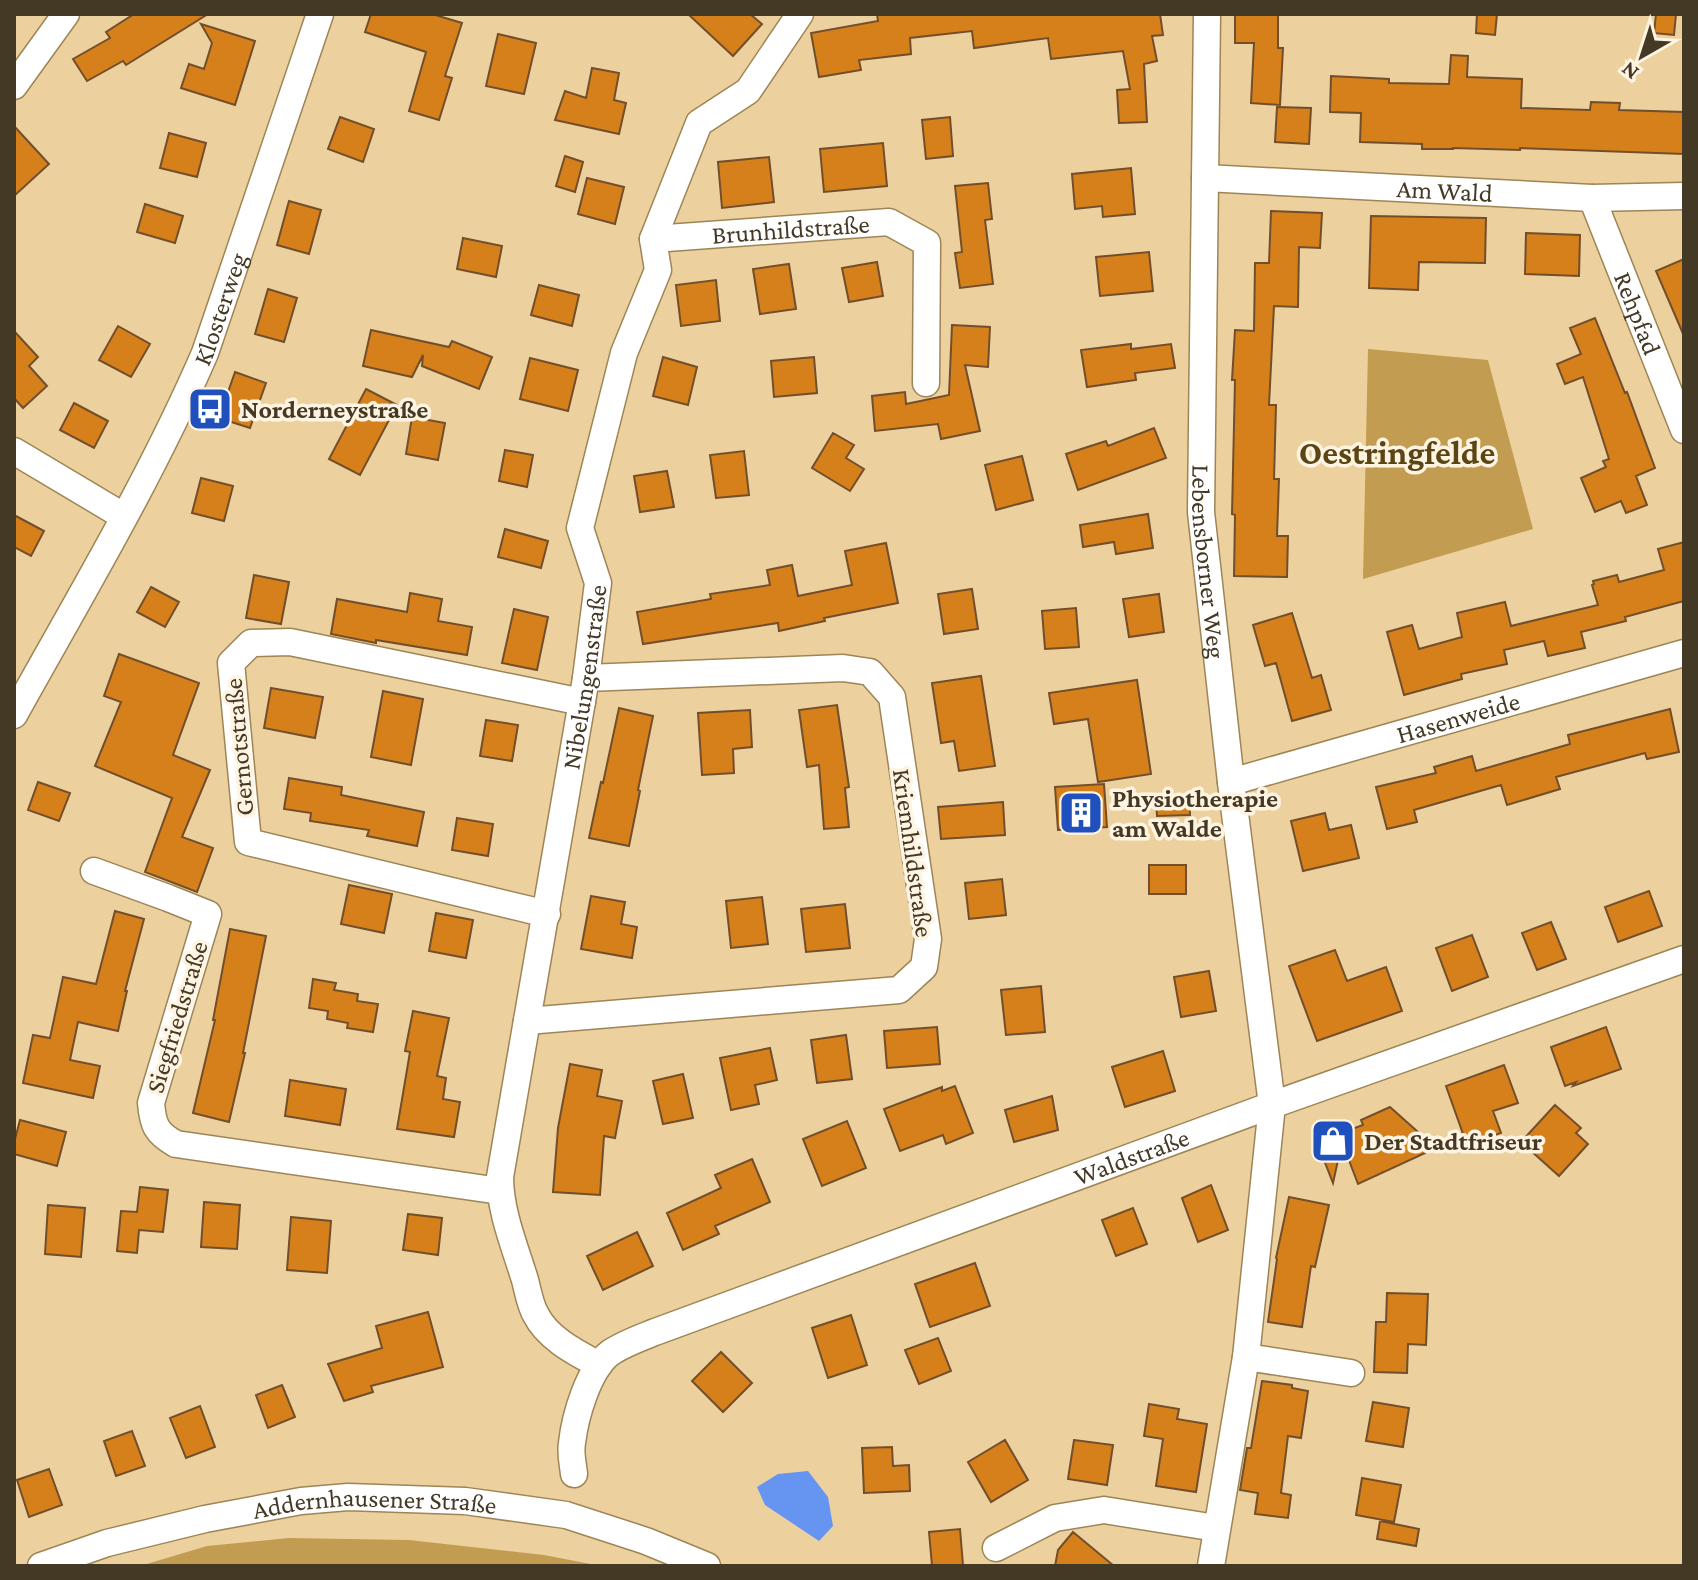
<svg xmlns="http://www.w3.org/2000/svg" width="1698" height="1580" font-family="'Crimson Pro',serif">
	<rect width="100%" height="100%" fill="#ecd19f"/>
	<path fill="#c29c51" d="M1368,349L1488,360L1533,529L1363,579Z
		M289,1538L409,1540L544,1555L601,1566H140L207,1546Z"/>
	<path fill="#6594f1" d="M808,1471L828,1497L833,1526L819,1541L765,1505L757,1487L778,1474Z"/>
	<path fill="#d6801b" stroke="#734e2b" stroke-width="2" d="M134,14H208L126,65L123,61L87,81L73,59L110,38L106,32Z
		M371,14H432L462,23L445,76L452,78L439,120L409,111L426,52L365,32Z
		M688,14H750L762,24L733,56Z
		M877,14H1160L1163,35L1152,36L1157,61L1144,64L1147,122L1119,123L1117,90L1130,89L1123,51L1051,59L1048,38L974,48L972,31L910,38L911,54L859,60L861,70L819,77L811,33L878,21Z
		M1235,14H1278V48H1283L1280,105L1251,103L1254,43H1235Z
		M1477,14H1497L1495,35L1476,33Z
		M1656,14H1676L1674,35L1654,33Z
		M201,24L255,41L235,105L181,88L189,64L204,69L212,43Z
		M498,34L536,43L524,94L486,86Z
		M1451,55L1468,56L1467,77L1522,79L1521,108L1590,110L1591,102L1620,103L1619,110L1684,112V154L1520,148V150L1453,148V149H1422V144L1360,142L1361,113L1330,112L1331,76L1389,79V83L1449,84Z
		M592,68L619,73L614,100L626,103L619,134L555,120L565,91L586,98Z
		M1277,107L1311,108L1309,144L1275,142Z
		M340,117L374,129L363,162L328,149Z
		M950,117L953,156L926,159L922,120Z
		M14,126L49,164L14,196Z
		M169,133L206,143L197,177L160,168Z
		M883,143L887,186L824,192L820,149Z
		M565,156L583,162L575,192L556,186Z
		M769,157L774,202L722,208L718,162Z
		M1131,168L1135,214L1103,217L1102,206L1075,209L1072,174Z
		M587,178L624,187L615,224L578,214Z
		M988,183L992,219L985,220L993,284L960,288L955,253L962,252L955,186Z
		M289,201L321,210L309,254L277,245Z
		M145,204L183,216L175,243L137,232Z
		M1271,211L1322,213L1320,248L1299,247L1298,307L1274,306L1269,405H1276L1274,479H1279L1277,536H1288L1287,577L1234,576L1235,515L1232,514L1235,380H1232L1235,330L1254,331L1255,263H1269Z
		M1371,216L1486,218L1485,263L1419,262L1418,290L1369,288Z
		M1526,233L1580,235L1579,276L1525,274Z
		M463,238L502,246L496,277L457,269Z
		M1149,252L1153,291L1100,296L1096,257Z
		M1684,259V336L1656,271Z
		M877,262L883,296L849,302L842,268Z
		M789,264L796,309L760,314L753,269Z
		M716,280L720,321L681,326L676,285Z
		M539,285L579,295L572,326L531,315Z
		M268,289L297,298L284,342L255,334Z
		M1595,318L1625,393L1627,392L1655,468L1636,476L1647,505L1626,513L1621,501L1595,512L1581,478L1606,467L1603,461L1609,459L1583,377L1565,384L1557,364L1581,354L1570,328Z
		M952,325L990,327L988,367L965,365L980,431L941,439L938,424L875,431L872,396L905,392L906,404L949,395Z
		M118,326L150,344L131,377L99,360Z
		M371,330L449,347L452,341L492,357L479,389L422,366L423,355L412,377L363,366Z
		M14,331L38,357L29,366L47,386L23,408L14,398Z
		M1131,344V349L1171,344L1175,368L1135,373L1136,380L1087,387L1081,350Z
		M663,357L697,367L688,405L653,396Z
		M814,357L817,393L774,397L771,361Z
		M530,358L578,370L568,411L520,399Z
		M235,372L266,383L250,428L219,418Z
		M366,389L397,405L360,475L329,459Z
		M74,403L108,421L94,448L60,430Z
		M412,417L445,423L438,460L406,454Z
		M1154,428L1166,458L1078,490L1066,454L1106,441L1108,446Z
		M833,433L854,445L846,458L864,469L850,491L812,468Z
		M505,450L533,455L527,487L499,481Z
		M744,451L749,495L716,498L710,455Z
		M1022,456L1033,500L996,510L985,465Z
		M667,471L674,507L640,512L634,476Z
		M201,478L233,486L224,521L192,513Z
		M1148,514L1153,548L1116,554L1114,542L1083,547L1080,525Z
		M14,515L44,531L31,556L14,547Z
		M505,529L548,541L541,568L498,557Z
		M1684,542V601L1625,617L1626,621L1581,632L1585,648L1548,656L1544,641L1504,650L1507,664L1461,674L1462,679L1404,695L1387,632L1412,625L1419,649L1462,637L1457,613L1505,602L1511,626L1598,605L1592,585L1594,584L1593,581L1617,575L1619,582L1664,570L1658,549Z
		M886,543L898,603L824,618L825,621L779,631L778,623L643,644L637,612L711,599L710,594L770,585L767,570L792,565L798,596L852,585L845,551Z
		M254,575L289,582L281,624L246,618Z
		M151,587L179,602L165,627L137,612Z
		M972,589L978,629L944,634L938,594Z
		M410,593L442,599L438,621L472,627L467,655L376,640V643L331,634L337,599L407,612Z
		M1159,594L1164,632L1129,637L1123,599Z
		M1076,608L1079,647L1045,649L1042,611Z
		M514,609L548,617L537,670L502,663Z
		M1292,613L1312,678L1321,675L1331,710L1292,721L1276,663L1265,666L1253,625Z
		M119,654L199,683L173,755L210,770L182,837L213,848L197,892L145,872L172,798L95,766L121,702L104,696Z
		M981,676L995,766L959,771L954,741L941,743L932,683Z
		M1137,680L1151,774L1098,782L1088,719L1054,724L1049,693Z
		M271,688L323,697L315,738L264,728Z
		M383,691L423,699L411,765L371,757Z
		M837,705L849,787L845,788L849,827L824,829L819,765L807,767L799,710Z
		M619,708L653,716L638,790L640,791L629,846L589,838L601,782L603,783Z
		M1670,709L1679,752L1647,759L1645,753L1556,777L1560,789L1507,805L1501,785L1414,810L1417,822L1387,829L1376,787L1436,773L1434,767L1472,756L1476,771L1570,744L1568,735Z
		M750,710L752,747L733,749L734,773L702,775L698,713Z
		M486,720L518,725L512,761L480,756Z
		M289,778L342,787L341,795L424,812L417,846L367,836L369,830L310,821L311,813L284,809Z
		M38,782L70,793L59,821L28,810Z
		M1104,784L1107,827L1058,830L1055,787Z
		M1189,797L1190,815L1157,816L1156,798Z
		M1003,802L1005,835L941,839L938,807Z
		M1325,813L1329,830L1351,825L1359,858L1303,871L1291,821Z
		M457,818L493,824L488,856L452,850Z
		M1149,865H1186V894H1149Z
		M1002,879L1006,915L969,919L965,883Z
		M349,885L392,894L384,933L341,924Z
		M1649,891L1662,926L1618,942L1605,907Z
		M591,896L625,902L621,924L637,927L632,958L581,949Z
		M762,897L768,944L731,948L726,901Z
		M845,904L850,948L806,952L801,909Z
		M115,911L144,919L125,991H127L118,1031L78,1022L70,1060L100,1066L93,1098L23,1083L33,1035L50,1038L63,977L96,984Z
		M436,913L473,920L466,958L429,951Z
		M1551,922L1566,959L1537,970L1522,933Z
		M230,929L266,936L243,1053H245L229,1122L193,1113L215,1020H213Z
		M1472,935L1488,977L1452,991L1436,948Z
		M1335,950L1347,981L1386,967L1402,1011L1317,1041L1289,966Z
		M1209,971L1216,1011L1181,1017L1174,977Z
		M313,979L336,983L334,990L358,994L357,1001L378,1004L373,1032L347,1028L348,1023L327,1019L328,1011L309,1008Z
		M1041,986L1045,1032L1006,1035L1001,990Z
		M413,1011L449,1018L437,1076L446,1078L443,1099L460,1102L454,1137L397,1129L410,1052L405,1051Z
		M937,1027L940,1064L887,1068L884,1031Z
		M1606,1027L1621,1069L1573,1086L1576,1082L1565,1086L1551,1047Z
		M846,1035L852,1079L817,1083L811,1040Z
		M770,1048L777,1080L755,1085L759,1104L731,1110L720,1058Z
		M1163,1051L1175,1091L1125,1107L1112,1067Z
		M570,1064L602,1070L597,1096L622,1101L615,1138L604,1136L600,1195L553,1192L558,1128Z
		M1504,1065L1518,1103L1493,1111L1501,1133L1467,1145L1446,1086Z
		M683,1074L693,1118L663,1124L653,1081Z
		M290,1080L346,1089L340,1125L285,1116Z
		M955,1086L973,1133L946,1144L943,1135L900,1151L884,1109L942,1087V1091Z
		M1052,1096L1058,1130L1014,1142L1005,1110Z
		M1555,1105L1581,1128L1576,1133L1588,1144L1559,1176L1521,1142Z
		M1390,1107L1436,1148L1358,1184L1342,1142L1333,1183L1317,1142L1363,1125L1361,1120Z
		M20,1120L66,1132L57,1166L14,1154V1143Z
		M847,1121L866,1168L822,1186L803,1139Z
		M752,1159L770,1202L715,1226L719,1234L683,1250L667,1213L721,1188L715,1175Z
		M1211,1185L1228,1230L1198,1242L1182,1198Z
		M140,1187L168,1190L163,1232L139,1230L137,1253L117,1251L121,1211L137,1212Z
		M1289,1197L1329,1205L1315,1267L1311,1266L1302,1327L1268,1322L1277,1259L1276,1258Z
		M204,1202L240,1205L237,1249L201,1247Z
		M48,1205L85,1208L81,1257L45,1254Z
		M1133,1208L1147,1244L1116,1256L1102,1220Z
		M408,1214L442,1218L438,1255L403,1250Z
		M291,1217L331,1221L327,1273L287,1270Z
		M637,1232L653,1266L603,1290L587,1256Z
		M975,1263L990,1306L930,1327L915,1284Z
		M1387,1293L1428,1294L1426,1345L1408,1344L1407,1373L1374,1372L1376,1322H1386Z
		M428,1312L443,1367L371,1386L373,1392L344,1401L328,1364L382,1348L376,1326Z
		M851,1315L867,1365L828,1378L812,1328Z
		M938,1338L951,1371L919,1384L905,1350Z
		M721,1352L752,1383L723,1412L692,1381Z
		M1262,1381L1292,1385V1388L1308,1391L1301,1438L1288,1436L1281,1493L1291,1495L1288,1518L1255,1514L1258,1493L1240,1490L1247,1448H1251Z
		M282,1385L295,1417L268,1428L256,1395Z
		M1373,1402L1409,1408L1403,1447L1366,1441Z
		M1149,1404L1179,1409L1177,1419L1207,1424L1196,1492L1156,1486L1163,1439L1144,1436Z
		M200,1406L215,1447L186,1458L170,1418Z
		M132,1431L145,1466L116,1476L104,1441Z
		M1005,1440L1028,1480L991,1502L968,1462Z
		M1074,1440L1113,1445L1107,1485L1068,1479Z
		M892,1447L893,1466L909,1465L910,1491L864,1493L862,1448Z
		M49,1469L62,1505L29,1517L17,1480Z
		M1362,1478L1401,1485L1394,1522L1356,1515Z
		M1380,1521L1419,1529L1416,1546L1377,1539Z
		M960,1529L963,1565L932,1566L929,1532Z
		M1073,1532L1114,1566H1055L1058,1550Z"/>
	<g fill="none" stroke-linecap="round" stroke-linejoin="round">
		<g stroke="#9e8556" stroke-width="29">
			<g id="minor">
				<path id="s1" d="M1207,14L1201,512L1231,782L1272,1105L1246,1357L1211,1566"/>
				<path d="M14,86L66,14"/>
				<path id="s2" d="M1205,178L1592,198L1684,196"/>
				<path id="s3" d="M1592,198L1684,430"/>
				<path id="s4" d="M653,239L889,222L927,243L926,383"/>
				<path d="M14,451L123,516"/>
				<path id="s5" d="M14,715C80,596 151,478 205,353L320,14"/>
				<path id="s6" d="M1231,782L1684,653"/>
				<path d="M94,871L168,898L208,914L151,1103C153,1125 156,1133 176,1144L500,1191"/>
				<path d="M547,914L248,842L231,663L251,643L290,642L582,702"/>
				<path d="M527,1021L899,990L924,967L928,939L892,697L870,672L843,668L586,678"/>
				<path d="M1246,1357L1351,1373"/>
				<path id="s7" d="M599,1365C577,1353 548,1339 536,1315C530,1305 528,1291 525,1280C515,1247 500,1212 500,1177L586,678L598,583L580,528L624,353L658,270L653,239L699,123L748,91L800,14"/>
				<path id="s8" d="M574,1474C573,1464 570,1453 572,1443C575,1417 588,1370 610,1353C623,1344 640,1338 655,1332L1272,1105L1684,959"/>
				<path d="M996,1548L1055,1518L1104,1510L1216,1528"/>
				<path id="s9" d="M41,1566L107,1543L205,1519L301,1501L348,1497L465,1501L566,1515L646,1541L707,1566"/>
			</g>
		</g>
		<use href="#minor" stroke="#fff" stroke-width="26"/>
	</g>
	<defs>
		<g id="bus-square" transform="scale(2.3)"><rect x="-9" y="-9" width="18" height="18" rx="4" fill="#1f50be" stroke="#fff4e1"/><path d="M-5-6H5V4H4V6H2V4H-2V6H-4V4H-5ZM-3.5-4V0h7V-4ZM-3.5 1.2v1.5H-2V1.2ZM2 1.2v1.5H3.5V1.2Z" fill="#fff"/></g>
		<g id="building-square" transform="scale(2.3)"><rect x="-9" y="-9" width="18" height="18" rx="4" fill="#1f50be" stroke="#fff4e1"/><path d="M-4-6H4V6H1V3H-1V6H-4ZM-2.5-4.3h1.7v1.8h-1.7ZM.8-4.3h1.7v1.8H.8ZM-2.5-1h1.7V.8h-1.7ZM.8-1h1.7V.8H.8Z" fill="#fff"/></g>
		<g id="shop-square" transform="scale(2.3)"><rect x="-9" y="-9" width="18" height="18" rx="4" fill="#1f50be" stroke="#fff4e1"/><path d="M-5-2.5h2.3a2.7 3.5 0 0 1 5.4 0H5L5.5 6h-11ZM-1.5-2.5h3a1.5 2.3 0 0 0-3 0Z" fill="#fff"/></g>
	</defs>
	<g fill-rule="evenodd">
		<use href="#bus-square" x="210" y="409"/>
		<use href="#building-square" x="1081" y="813"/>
		<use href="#shop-square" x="1333" y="1141"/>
	</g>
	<g text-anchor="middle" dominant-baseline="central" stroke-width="7" stroke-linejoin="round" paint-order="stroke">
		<g font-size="26" fill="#443925" stroke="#fff4e1">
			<text stroke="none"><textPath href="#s2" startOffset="240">Am Wald</textPath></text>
			<text stroke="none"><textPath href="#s4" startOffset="138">Brunhildstraße</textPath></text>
			<text stroke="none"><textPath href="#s5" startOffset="456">Klosterweg</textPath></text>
			<text stroke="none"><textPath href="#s3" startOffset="124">Rehpfad</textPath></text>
			<text stroke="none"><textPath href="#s1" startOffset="548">Lebensborner Weg</textPath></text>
			<text stroke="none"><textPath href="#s7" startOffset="732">Nibelungenstraße</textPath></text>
			<text stroke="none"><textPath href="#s6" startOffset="236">Hasenweide</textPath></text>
			<text transform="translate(239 747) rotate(-95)">Gernotstraße</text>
			<text transform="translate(913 853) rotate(82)">Kriemhildstraße</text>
			<text transform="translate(177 1017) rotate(-73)">Siegfriedstraße</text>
			<text stroke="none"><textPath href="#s8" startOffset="688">Waldstraße</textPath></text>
			<text stroke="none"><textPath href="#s9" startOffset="342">Addernhausener Straße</textPath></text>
		</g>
		<g font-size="26" font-weight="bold" fill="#443925" stroke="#fff4e1" text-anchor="start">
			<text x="241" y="409">Norderneystraße</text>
			<text x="1112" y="798">Physiotherapie<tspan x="1112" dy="30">am Walde</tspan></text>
			<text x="1364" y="1141">Der Stadtfriseur</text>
		</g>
		<g font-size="34" font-weight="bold" fill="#5c4515" stroke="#fff4e1">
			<text x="1397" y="452">Oestringfelde</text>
		</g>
	</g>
	<rect width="1698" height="1580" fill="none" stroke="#443925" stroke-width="32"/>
	<g transform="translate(1642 56) rotate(219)" stroke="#fff4e1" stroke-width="6" paint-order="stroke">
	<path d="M0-6L14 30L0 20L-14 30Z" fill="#443925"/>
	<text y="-12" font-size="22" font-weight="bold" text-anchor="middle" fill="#443925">N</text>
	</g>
</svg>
